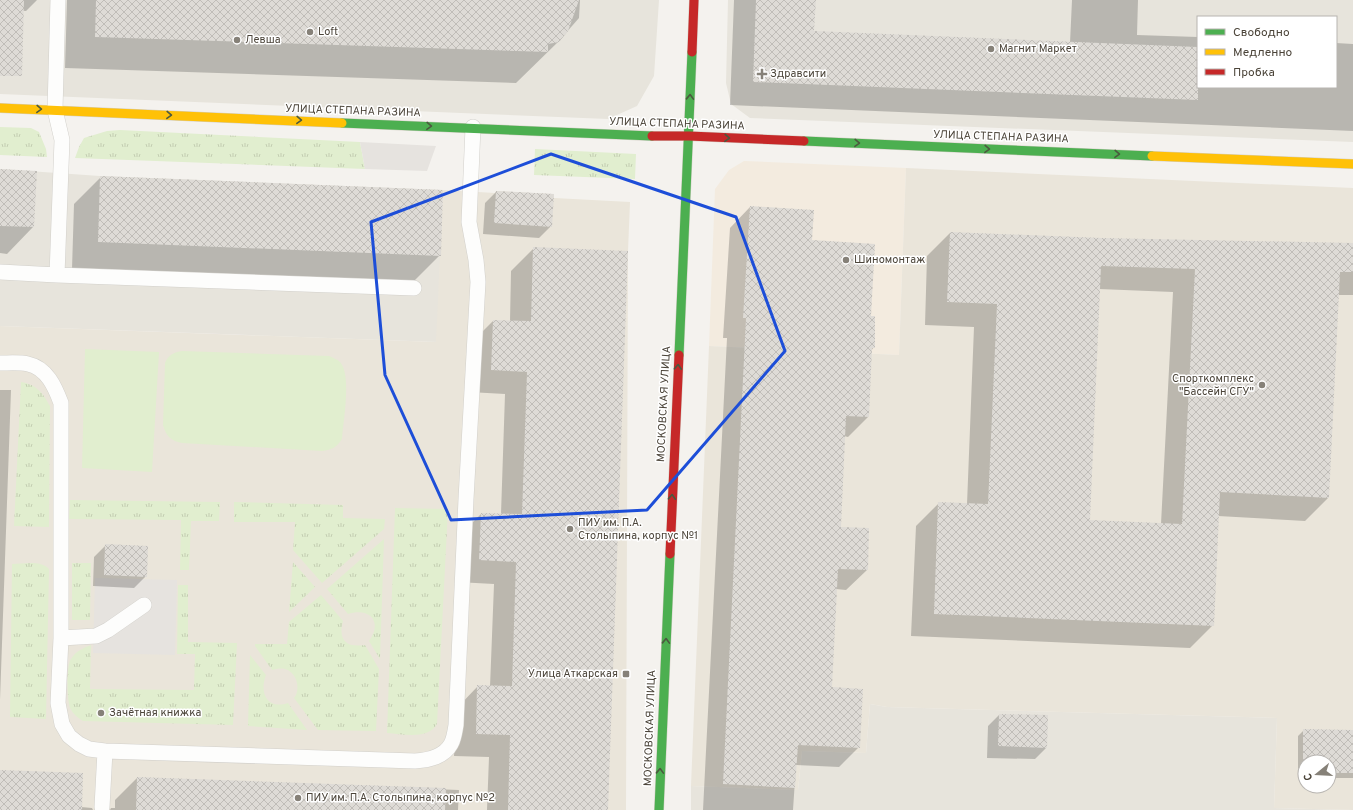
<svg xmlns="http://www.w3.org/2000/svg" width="1353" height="810" font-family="Overpass,sans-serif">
	<defs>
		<pattern id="grass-tufts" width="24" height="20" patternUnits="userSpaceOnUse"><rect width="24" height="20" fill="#e1eecf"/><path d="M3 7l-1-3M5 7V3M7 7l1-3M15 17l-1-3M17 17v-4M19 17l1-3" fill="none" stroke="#c3cdb2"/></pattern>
		<pattern id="building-cross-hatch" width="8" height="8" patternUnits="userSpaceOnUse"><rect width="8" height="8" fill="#dedbd6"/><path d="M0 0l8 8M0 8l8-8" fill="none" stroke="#c0bdb8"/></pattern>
	</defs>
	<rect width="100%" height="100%" fill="#f4f2ee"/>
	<path fill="#e7e4dc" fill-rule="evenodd" d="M0,0H659L654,76L637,106L608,119L0,94Z
		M728,0H1353V142L750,118L731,104L726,83ZM1198,17H1336V87H1198Z
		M0,169L100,176L443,190L437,342L0,326Z
		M870,704L887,707L1277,718L1274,808L1353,810H691V786L798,790L802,751L866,753Z"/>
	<path fill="#f3ebdf" d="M744,161L906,168L899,355L709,346L715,189L729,170Z"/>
	<path fill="#eae5da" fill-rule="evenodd" d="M906,168L1353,188V810L1274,808L1277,718L887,707L870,704L866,753L802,751L798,790L691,786L709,346L899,355ZM1305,762H1329V786H1305Z
		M443,190L495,193L496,191L553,194L554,198L630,202L628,251L626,810H0V326L436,342Z"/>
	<path fill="url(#grass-tufts)" d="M0,127L31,128L39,132L46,149L47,157L0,155Z
		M120,130L360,142L365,169L75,158L79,147L84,138L107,131Z
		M535,149L636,154L635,179L534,175Z
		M21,382C37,385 42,392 50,406L49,527L14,526Z
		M70,500L220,502L219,521H191L189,570H180L181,520L69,519Z
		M234,502L343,505V518L385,519L384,529L322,583L293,550L295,522H234Z
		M395,508L448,509L437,724C428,740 403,734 387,733Z
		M384,539L380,659L369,641C383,622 370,607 348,614L327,589Z
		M293,562L315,587L289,612Z
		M72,563H91L90,620H72Z
		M12,564C23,564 41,560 49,569L46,719L10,717Z
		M178,585H188V642L237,643L233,725L83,721C78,718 73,714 70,708C67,699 66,666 71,659C76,651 83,648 91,645L90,689L194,690L195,654H177Z
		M321,595L343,621C338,639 345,648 365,645L379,669L376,731L318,730L294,698C301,690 297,672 285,669C281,668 276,669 272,670L255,646V644H287L289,622Z
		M250,655L266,675C259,693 267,710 288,703L307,730L248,726Z"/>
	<path fill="#e1eecf" d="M85,349L159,352L152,472L82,468Z
		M182,351L329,356C333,358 337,359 340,362C352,375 343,422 342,439C337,447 332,450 322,451L182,443C171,441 166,436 163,425L165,363C168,355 174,352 182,351Z"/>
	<path fill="#e6e3df" d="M360,142L436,146L427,171L365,169Z
		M95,578L177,580L175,655L93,653Z"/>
	<path fill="#0003" fill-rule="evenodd" d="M0,0H37L26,11L0,9Z
		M67,0H580L579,18L558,42L516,83L65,68Z
		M734,0H815L813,32L1070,43L1072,0H1138L1137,35L1198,37V87H1336V43L1353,44V131L730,105Z
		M0,170L36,172L33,227L7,254L0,253Z
		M101,177L440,255L413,282L72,269L74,204Z
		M496,192L551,226L539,238L483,234L485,203Z
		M750,207L811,241L870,317L874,347L871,351L868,417L848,437L844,436L840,528L867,570L846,590L836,589L831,688L859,747L839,767L796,765L793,810H703L727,338H723L730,228Z
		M950,233L1102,239L1353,244V295H1338L1328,498L1305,521L1218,516L1213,625L1190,648L911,636L916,526L939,503L967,504L974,327L925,325L927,256ZM1099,289L1173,292L1161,524L1089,521Z
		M534,248L607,810H487L489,757L454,756L456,709L478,686L490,687L494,584L457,582L459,536L481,514H501L505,394L469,392L471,343L493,321H510L511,271Z
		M0,390H11L0,700Z
		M106,545L146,576L134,588L93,586L94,557Z
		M999,715L1046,748L1035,759L987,758L988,726Z
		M1304,730L1353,731V778H1329V762H1305V778H1298V736Z
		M0,771L81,807L92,808L93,810H0Z
		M137,778L459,790L458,810H110L111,808H115V800Z"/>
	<path fill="url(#building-cross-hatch)" fill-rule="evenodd" d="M0,0H24L22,76H0Z
		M96,0H579L568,31L559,42L548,44V52L95,37Z
		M756,0H816L814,31L1198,47V100L753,82Z
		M0,169L37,171L34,227L0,226Z
		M100,176L443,190L441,256L98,242Z
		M496,191L554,194L552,227L494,223Z
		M750,206L814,210L812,240L875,244L871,316H875V348H872L869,417L846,416L841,527L869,528L868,570L838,569L832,687L863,689L860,748L798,745L795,788L723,784L746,318H743Z
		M950,232L1102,238L1353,243V272H1340L1329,498L1220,492L1214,626L934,614L938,502L988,504L997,304L947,302ZM1101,266L1195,269L1182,524L1090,520Z
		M533,247L628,251L608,810H508L510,735L476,734L477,685L512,686L516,562L479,560L481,513L522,514L527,372L491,370L493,320L531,321Z
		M105,544L148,546L147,577L104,575Z
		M999,714L1048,715L1047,748L998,746Z
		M1303,729L1353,730V773H1329V762H1305V773H1303Z
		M0,770L83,773L82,810H0Z
		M137,777L446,788L445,810H136Z"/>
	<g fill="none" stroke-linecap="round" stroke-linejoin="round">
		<g stroke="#d2d0cb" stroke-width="16">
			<path id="lane" d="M58,0L55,110L62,140L57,275L414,288
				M0,272L57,275
				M0,363C9,363 20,362 28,364C47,368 55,387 61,403V638L58,703L62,724L69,736L79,744L89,749L105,751
				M61,638L96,636L108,630L144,605
				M102,807L105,751L415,761C429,760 444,757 451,744C454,739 455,731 456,725L466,499L478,282L476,260L469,222L473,127"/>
		</g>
		<g stroke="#d3cfc5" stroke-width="10">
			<path id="fast" d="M342,123L652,136
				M804,141L1152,156
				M679,355L692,52
				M659,810L670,554"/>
		</g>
		<g stroke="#d3cfc5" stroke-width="10">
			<path id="slow" d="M0,108L342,123
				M1152,156L1353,164"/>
		</g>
		<g stroke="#d3cfc5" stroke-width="10">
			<path id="jam" d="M692,52L694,0
				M652,136H689L804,141
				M670,554L679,355"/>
		</g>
		<use href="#lane" stroke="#fdfdfc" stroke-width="15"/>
		<use href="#fast" stroke="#4caf50" stroke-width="9"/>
		<use href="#slow" stroke="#ffc107" stroke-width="9"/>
		<use href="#jam" stroke="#c62828" stroke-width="9"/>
	</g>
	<defs><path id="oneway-chevron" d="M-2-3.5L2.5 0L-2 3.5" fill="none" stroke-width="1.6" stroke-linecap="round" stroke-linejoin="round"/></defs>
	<g stroke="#4b593e">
		<use href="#oneway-chevron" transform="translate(690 97) rotate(-88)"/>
		<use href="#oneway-chevron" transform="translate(39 109) rotate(2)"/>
		<use href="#oneway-chevron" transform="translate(169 115) rotate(2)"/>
		<use href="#oneway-chevron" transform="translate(299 120) rotate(2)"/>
		<use href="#oneway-chevron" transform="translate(429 126) rotate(2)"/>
		<use href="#oneway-chevron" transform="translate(727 138) rotate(3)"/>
		<use href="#oneway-chevron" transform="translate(857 143) rotate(2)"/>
		<use href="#oneway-chevron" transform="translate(987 149) rotate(2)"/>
		<use href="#oneway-chevron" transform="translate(1117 154) rotate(2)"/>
		<use href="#oneway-chevron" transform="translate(678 367) rotate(-87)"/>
		<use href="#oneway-chevron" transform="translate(672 497) rotate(-87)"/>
		<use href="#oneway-chevron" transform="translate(666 641) rotate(-88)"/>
		<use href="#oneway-chevron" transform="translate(660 771) rotate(-88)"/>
	</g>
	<path fill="none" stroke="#1d4ed8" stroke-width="3" stroke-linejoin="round" d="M551,154L736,217L785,351L647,510L451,520L385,375L371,222Z"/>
	<g fill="#868178" stroke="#fff" stroke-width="1.5">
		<circle cx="310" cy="32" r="4"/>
		<circle cx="237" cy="40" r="4"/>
		<circle cx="991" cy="49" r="4"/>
		<path d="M760 68h4v4h4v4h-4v4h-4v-4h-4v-4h4z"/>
		<circle cx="846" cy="260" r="4"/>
		<circle cx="1262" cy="385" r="4"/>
		<circle cx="570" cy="529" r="4"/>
		<rect x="622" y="670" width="8" height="8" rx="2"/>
		<circle cx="101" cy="713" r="4"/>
		<circle cx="298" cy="798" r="4"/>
	</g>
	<g text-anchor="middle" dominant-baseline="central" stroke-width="3" stroke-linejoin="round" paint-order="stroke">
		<g font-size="11" fill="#4b4439" stroke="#fff" text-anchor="start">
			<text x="318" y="32">Loft</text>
			<text x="245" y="40">Левша</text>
			<text x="999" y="49">Магнит Маркет</text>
			<text x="770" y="74">Здравсити</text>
			<text x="854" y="260">Шиномонтаж</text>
			<text x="1254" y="379" text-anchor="end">Спорткомплекс<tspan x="1254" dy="13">"Бассейн СГУ"</tspan></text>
			<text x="578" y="523">ПИУ им. П.А.<tspan x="578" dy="13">Столыпина, корпус №1</tspan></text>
			<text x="618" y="674" text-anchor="end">Улица Аткарская</text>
			<text x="109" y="713">Зачётная книжка</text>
			<text x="306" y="798">ПИУ им. П.А. Столыпина, корпус №2</text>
		</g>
		<g font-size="11" fill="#4b4439" stroke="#fff">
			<text transform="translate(353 111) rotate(2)">УЛИЦА СТЕПАНА РАЗИНА</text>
			<text transform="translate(677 124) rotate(2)">УЛИЦА СТЕПАНА РАЗИНА</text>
			<text transform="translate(1001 137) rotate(2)">УЛИЦА СТЕПАНА РАЗИНА</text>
			<text transform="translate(664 404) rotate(-87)">МОСКОВСКАЯ УЛИЦА</text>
			<text transform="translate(650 728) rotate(-88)">МОСКОВСКАЯ УЛИЦА</text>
		</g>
	</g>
	<rect x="1197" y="16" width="140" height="72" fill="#ffffff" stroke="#b7b4b0"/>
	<rect x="1205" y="29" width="20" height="6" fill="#4caf50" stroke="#b7b4b0"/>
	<text x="1233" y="36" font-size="12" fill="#4b4439">Свободно</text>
	<rect x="1205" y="49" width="20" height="6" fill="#ffc107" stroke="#b7b4b0"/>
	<text x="1233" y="56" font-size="12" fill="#4b4439">Медленно</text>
	<rect x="1205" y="69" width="20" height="6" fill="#c62828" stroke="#b7b4b0"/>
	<text x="1233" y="76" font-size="12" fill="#4b4439">Пробка</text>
	<g transform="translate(1317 774) rotate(252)"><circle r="19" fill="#ffffff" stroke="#b7b4b0"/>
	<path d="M0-3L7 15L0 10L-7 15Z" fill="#868178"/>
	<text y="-6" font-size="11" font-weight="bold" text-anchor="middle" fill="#4b4439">С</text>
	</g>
</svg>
